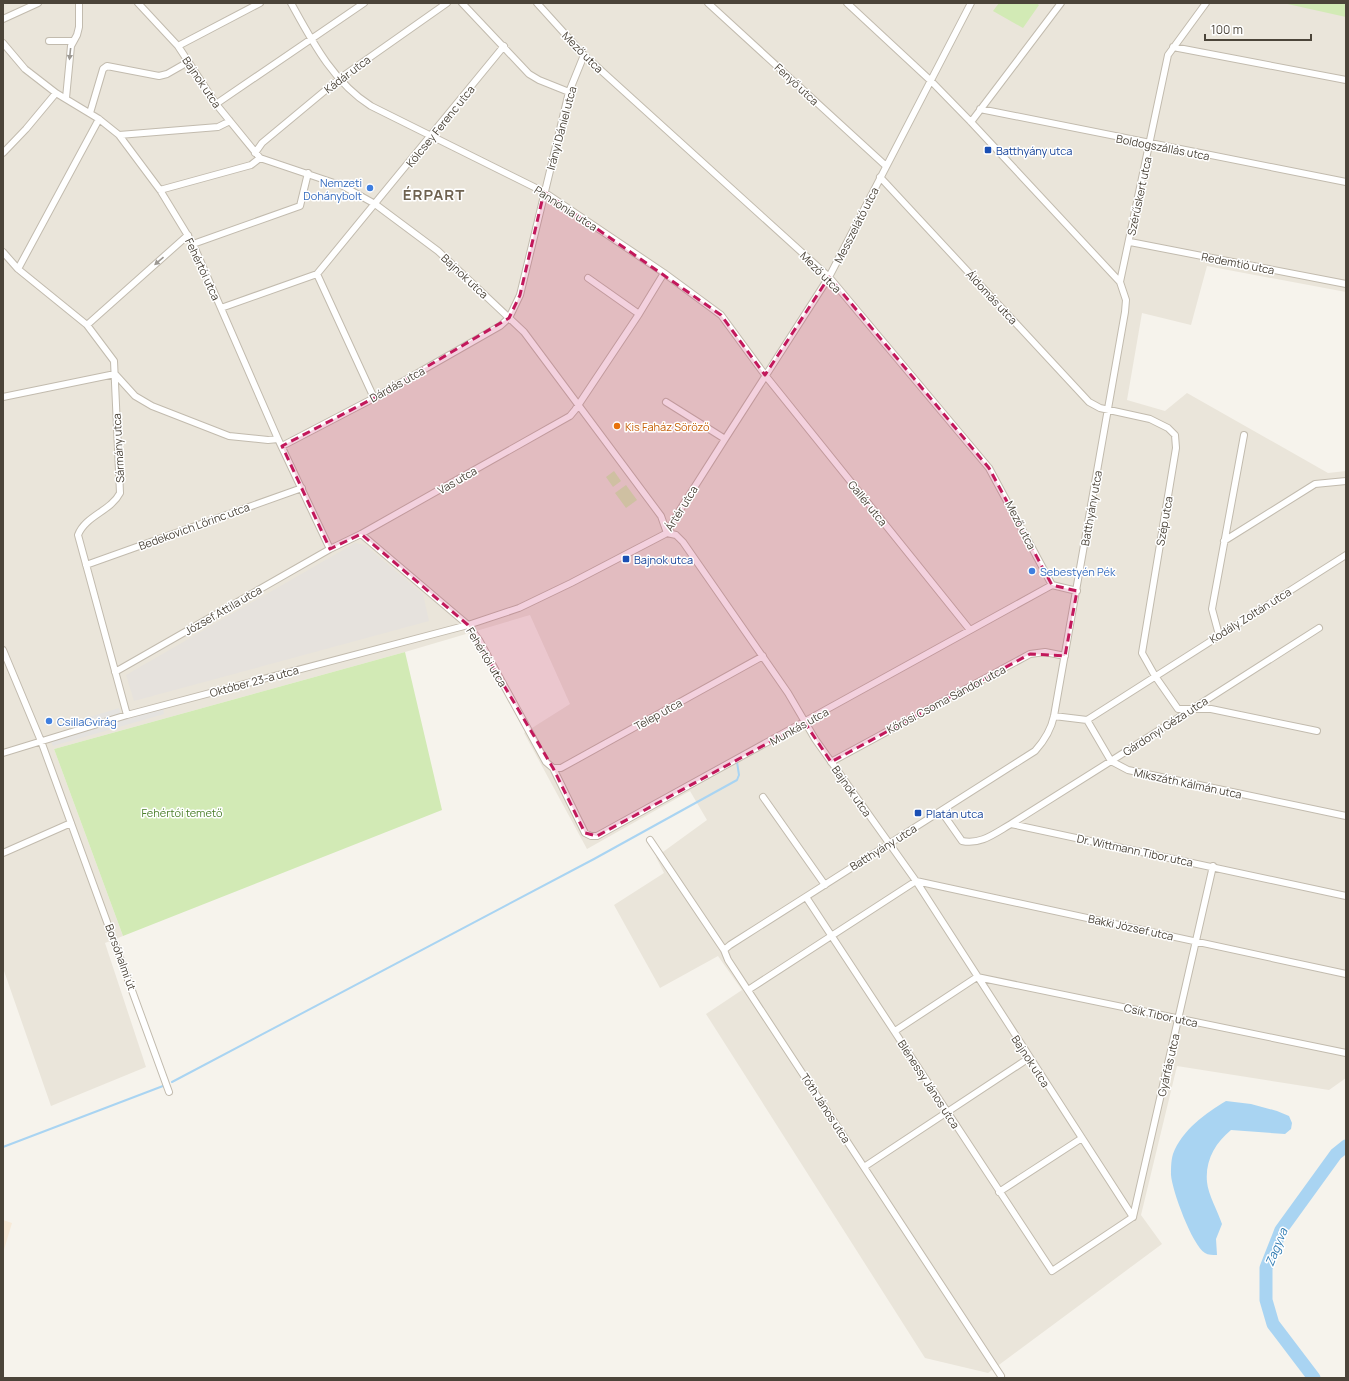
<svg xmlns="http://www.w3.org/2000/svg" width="1349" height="1381" font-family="Manrope,sans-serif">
	<rect width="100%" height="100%" fill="#f6f3ec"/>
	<path fill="#eae5da" d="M3,3H1346V292L1207,266L1191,325L1142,313L1127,400L1165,411L1187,393L1328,473L1346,471V1078L1329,1090L1177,1066L1141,1215L1162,1244L988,1373L925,1358L706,1014L742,990L718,956L660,988L614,905L664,873L656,857L707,820L690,791L587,849L524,733L570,704L530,615L405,652L54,749L123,936L105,943L146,1067L51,1106L3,968Z"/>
	<path fill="#f7ead8" d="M3,1220L12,1223L3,1253Z"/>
	<path fill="#e6e2dd" d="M355,543L365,545L423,594L429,621L134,701L126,675Z"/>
	<path fill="#d2eab5" d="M999,3H1036L1039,5L1023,28L993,11Z
		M1283,3H1346V17Z
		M614,471L621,481L613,487L606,477Z
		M626,485L637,500L626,508L615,493Z
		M405,652L442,810L123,936L54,749Z"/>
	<path fill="#e5e3e0" d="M119,708L122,718L163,708L164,714L53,746L50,740L79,731L77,721Z"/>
	<path fill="#a9d4f2" d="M1226,1101L1251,1104L1277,1111L1289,1116L1292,1123L1291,1129L1285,1134L1231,1130C1215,1143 1205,1161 1207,1182C1208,1194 1218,1212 1222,1224L1216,1239L1217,1255C1213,1255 1208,1255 1205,1253C1192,1245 1172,1190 1171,1175C1171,1169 1171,1160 1173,1154C1182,1130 1206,1113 1226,1101Z"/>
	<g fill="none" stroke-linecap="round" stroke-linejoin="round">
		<path stroke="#a9d4f2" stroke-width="2" d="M172,1082L594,859L737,780L739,775L737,762
			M3,1147L163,1086"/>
		<path stroke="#a9d4f2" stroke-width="13" d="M1314,1378L1273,1324L1266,1300V1268L1281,1230L1336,1154L1346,1146"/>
		<g stroke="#c2bbae" stroke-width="8">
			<path id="minor" d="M138,3L178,46L216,104L260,158L343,186L375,204L438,251L524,332L661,516L667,533
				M291,3C312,41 333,82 371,106L544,192L664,273L721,315L765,375L970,630
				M462,3L529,74L539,80L569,92
				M537,3L584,55L829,277L989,468L1052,585
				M708,3L886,166
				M3,19L38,3
				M49,41H73
				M3,43L25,69L56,93L99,119L119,135L160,190L193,244L278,439L330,549
				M178,46L260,3
				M1173,47L1346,80
				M66,98L71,46L77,35L79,27V3
				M216,104L364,3
				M980,109L1346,182
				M90,113L103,69L107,66L159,76L167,74L188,62
				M971,122L1061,3
				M119,135L218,127L230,121
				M3,153L26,129L56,93
				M255,153L262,143L339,79L447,3
				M880,177L1089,402L1100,408L1150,419L1168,428L1175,435L1176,448L1142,653L1155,676L1178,709H1211L1317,731
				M160,190L251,165L260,158
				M1130,242L1346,284
				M193,244L300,206L308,173
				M3,252L18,269L87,325L114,361L120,493C111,511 85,516 78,535L127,715
				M18,269L99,119
				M317,274L374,398
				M588,278L639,314
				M1120,282L1168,55L1206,3
				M221,308L317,274L504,46
				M87,325L188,235
				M3,397L115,374L135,396L152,406L229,436L268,440L278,439
				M725,439L829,277L971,3
				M282,446L374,398L500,326L509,318L520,295L569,92L584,55
				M667,533L676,535L683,542L788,693L815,739L916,881L1133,1217
				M361,534L468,625L479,640L546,762L553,768L585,833L591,836H597L1052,585L1077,591
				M1224,541L1315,484L1346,481
				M86,565L302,488
				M1219,635L1212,609L1244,435
				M3,650L41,741L169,1092
				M115,672L330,549L361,534L570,416L575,410L639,314L664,273
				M1054,716L1087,720L1111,761L1128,770L1346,816
				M1087,720L1346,555
				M3,753L127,715L468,625L519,608L571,583L667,533L678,513L725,439L666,402
				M831,762L1030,654L1045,652L1065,656
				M553,768H561L763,656
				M763,797L825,885
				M941,811L962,841C981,845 995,833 1011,824L1346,896
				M1011,824L1111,761L1319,628
				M650,840L724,950L728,960L1001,1376
				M3,853L71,823
				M806,897L1052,1271L1133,1217
				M724,950L730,945L1035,751C1045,740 1051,730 1054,716L1125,312L1126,300L1120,282L971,122L931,81L847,3
				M748,990L916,881L1346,974
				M895,1031L977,977L1346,1053
				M864,1167L1029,1058
				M999,1192L1082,1138
				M1133,1217L1213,866"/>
		</g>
		<use href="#minor" stroke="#fff" stroke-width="6"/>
	</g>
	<defs><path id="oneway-solid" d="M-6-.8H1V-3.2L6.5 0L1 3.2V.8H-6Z"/></defs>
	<g fill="#9c9892">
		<use href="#oneway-solid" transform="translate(70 54) rotate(96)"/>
		<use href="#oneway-solid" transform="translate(159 261) rotate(139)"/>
	</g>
	<path fill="#c2185b" fill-opacity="0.2" stroke="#c2185b" stroke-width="3" stroke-dasharray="8 5" stroke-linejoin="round" d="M544,192L721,315L765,375L829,277L989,468L1052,585L1077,591L1065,656L1030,654L831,762L805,723L597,836L585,833L553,768L468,625L361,534L330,549L282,446L374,398L509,318L520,295Z"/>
	<g fill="#1a4fb4" stroke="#fff" stroke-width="1.5">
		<rect x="984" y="146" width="8" height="8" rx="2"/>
		<rect x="622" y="555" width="8" height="8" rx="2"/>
		<rect x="914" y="809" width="8" height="8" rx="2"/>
	</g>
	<g fill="#3f7fe0" stroke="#fff" stroke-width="1.5">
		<circle cx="370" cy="188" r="4"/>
		<circle cx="1032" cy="571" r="4"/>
		<circle cx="49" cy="721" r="4"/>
	</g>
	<circle fill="#e8710a" stroke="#fff" stroke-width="1.5" cx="617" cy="426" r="4"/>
	<g text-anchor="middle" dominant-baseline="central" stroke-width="3" stroke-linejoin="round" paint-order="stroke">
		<g font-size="11" fill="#4b4439" stroke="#fff">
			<text transform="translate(583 52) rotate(45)">Mező utca</text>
			<text transform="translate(347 74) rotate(-37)">Kádár utca</text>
			<text transform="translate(202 82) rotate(56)">Bajnok utca</text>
			<text transform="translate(797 84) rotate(43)">Fenyő utca</text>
			<text transform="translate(440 126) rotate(-51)">Kölcsey Ferenc utca</text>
			<text transform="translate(561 128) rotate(-75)">Irányi Dániel utca</text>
			<text transform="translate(1163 147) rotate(11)">Boldogszállás utca</text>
			<text transform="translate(1139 196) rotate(-78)">Szérűskert utca</text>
			<text transform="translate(566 208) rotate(33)">Pannónia utca</text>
			<text transform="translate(856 225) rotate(-63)">Messzelátó utca</text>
			<text transform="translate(1238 263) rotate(11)">Redemtió utca</text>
			<text transform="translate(203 269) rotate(65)">Fehértói utca</text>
			<text transform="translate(821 272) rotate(45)">Mező utca</text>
			<text transform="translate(465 276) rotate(43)">Bajnok utca</text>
			<text transform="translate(992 297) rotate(47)">Áldomás utca</text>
			<text transform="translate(397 384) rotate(-29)">Dárdás utca</text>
			<text transform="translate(118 448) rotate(-93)">Sármány utca</text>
			<text transform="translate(457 480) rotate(-30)">Vas utca</text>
			<text transform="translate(868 503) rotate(51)">Gallér utca</text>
			<text transform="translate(681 508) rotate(-58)">Ártér utca</text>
			<text transform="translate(1091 508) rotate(-80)">Batthyány utca</text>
			<text transform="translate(1164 521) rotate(-80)">Szép utca</text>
			<text transform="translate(1021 525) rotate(63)">Mező utca</text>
			<text transform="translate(194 526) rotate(-20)">Bedekovich Lőrinc utca</text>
			<text transform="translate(223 610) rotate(-30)">József Attila utca</text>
			<text transform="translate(1250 615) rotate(-32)">Kodály Zoltán utca</text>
			<text transform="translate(487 657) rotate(59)">Fehértói utca</text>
			<text transform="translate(254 681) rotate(-15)">Október 23-a utca</text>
			<text transform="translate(946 699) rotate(-28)">Kőrösi Csoma Sándor utca</text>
			<text transform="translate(658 714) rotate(-29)">Telep utca</text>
			<text transform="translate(799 726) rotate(-29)">Munkás utca</text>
			<text transform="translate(1165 726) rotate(-33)">Gárdonyi Géza utca</text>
			<text transform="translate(1188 783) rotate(12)">Mikszáth Kálmán utca</text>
			<text transform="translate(852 791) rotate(55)">Bajnok utca</text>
			<text transform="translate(883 847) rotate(-32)">Batthyány utca</text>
			<text transform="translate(1135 850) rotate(12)">Dr. Wittmann Tibor utca</text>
			<text transform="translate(1131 927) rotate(12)">Bakki József utca</text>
			<text transform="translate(121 957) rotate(70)">Borsóhalmi út</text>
			<text transform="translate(1161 1015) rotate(12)">Csík Tibor utca</text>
			<text transform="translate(1031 1061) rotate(57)">Bajnok utca</text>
			<text transform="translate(1168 1065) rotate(-77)">Gyárfás utca</text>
			<text transform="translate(929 1084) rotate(57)">Blénessy János utca</text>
			<text transform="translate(826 1108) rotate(57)">Tóth János utca</text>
		</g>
		<g font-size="11" fill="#164399" stroke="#fff" text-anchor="start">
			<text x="996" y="150">Batthyány utca</text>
			<text x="634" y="559">Bajnok utca</text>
			<text x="926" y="813">Platán utca</text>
		</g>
		<g font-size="11" fill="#366cbe" stroke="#fff" text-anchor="start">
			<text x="362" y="182" text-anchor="end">Nemzeti<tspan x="362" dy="13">Dohánybolt</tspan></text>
			<text x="1040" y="571">Sebestyén Pék</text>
			<text x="57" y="721">CsillaGvirág</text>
		</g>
		<g font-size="11" fill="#c56008" stroke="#fff" text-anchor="start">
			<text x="625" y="426">Kis Faház Söröző</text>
		</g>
		<g font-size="11" fill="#4a7f2a" stroke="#fff">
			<text x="182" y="812">Fehértói temető</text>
		</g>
		<g font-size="12" font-style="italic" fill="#2e7ab2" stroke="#fff">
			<text transform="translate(1276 1247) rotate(-68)">Zagyva</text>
		</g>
		<g font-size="15" font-weight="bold" letter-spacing="1" fill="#6e6250" stroke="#fff">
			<text x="434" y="194">ÉRPART</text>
		</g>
	</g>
	<rect width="1349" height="1381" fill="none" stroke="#4b4439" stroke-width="8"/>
	<path d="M1205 34v6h106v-6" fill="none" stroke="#4b4439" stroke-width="2"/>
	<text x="1211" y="34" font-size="12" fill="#4b4439" stroke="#ffffff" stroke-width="3" paint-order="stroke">100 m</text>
</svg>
